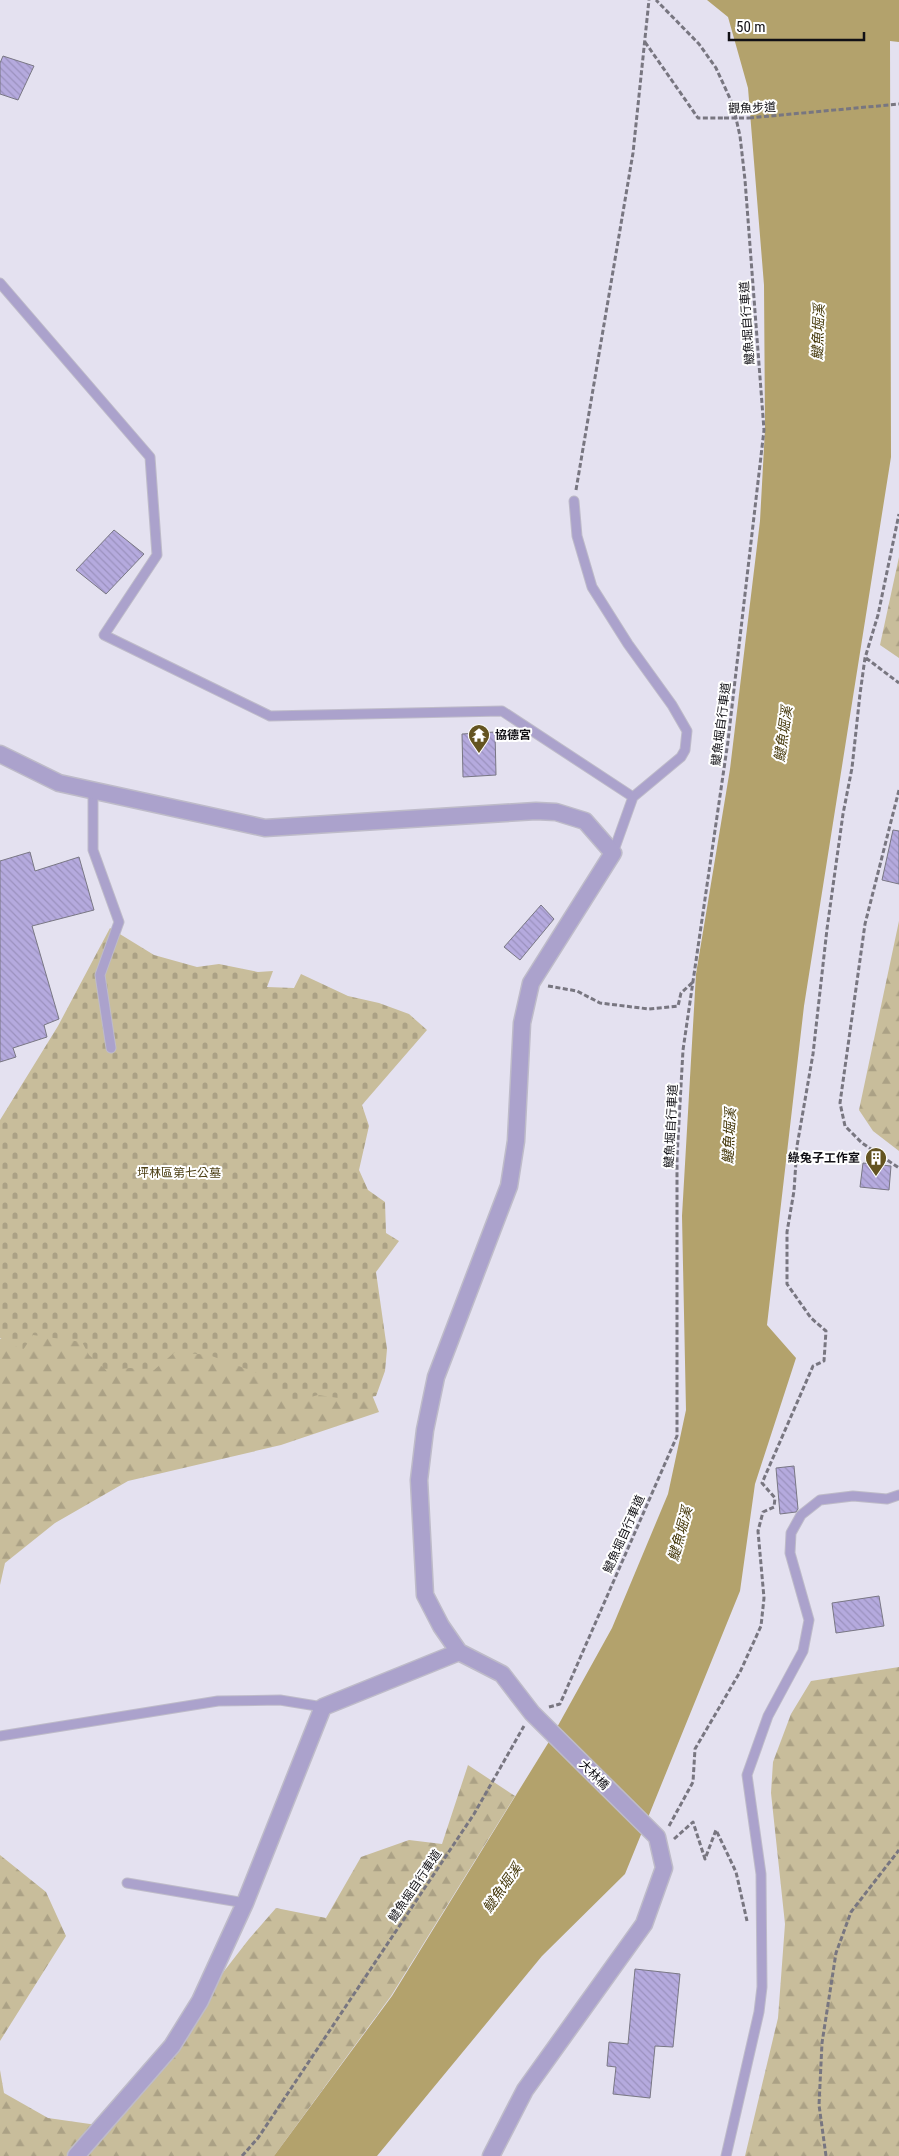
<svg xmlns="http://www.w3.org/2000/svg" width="899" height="2156" font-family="'Roboto Condensed','Noto Sans TC',sans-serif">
	<defs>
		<pattern id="forest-firs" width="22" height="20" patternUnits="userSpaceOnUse" patternTransform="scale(1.25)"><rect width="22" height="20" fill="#c8bd9b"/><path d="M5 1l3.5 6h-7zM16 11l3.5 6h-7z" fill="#aba185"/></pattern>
		<pattern id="cemetery-stones" width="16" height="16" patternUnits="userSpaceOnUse" patternTransform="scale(1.25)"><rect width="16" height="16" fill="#c8bd9b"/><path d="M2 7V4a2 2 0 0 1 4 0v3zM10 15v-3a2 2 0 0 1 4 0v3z" fill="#aba185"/></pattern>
		<pattern id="building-back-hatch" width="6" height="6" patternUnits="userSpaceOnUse" patternTransform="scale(1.25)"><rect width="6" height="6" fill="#b5aade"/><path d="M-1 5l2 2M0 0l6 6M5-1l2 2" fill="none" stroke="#9b91be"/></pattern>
	</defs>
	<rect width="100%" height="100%" fill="#e4e1f0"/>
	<path fill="url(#forest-firs)" d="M899,557V658L880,645Z
		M899,921V1151L873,1131L859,1110Z
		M75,1307L368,1385L379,1412L281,1445L128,1481L55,1523L5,1563L0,1585V1339Z
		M899,1667V2156H745L778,2018L785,1924L771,1793L773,1762L791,1714L811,1681Z
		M468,1765L515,1796L391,1996L274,2156H0V2070L4,2093L48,2118L104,2126L249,1939L276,1908L326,1918L361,1857L409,1840L442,1844Z
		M0,1855L46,1892L66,1936L0,2041Z"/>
	<path fill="url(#cemetery-stones)" d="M110,928L154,955L197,967L219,964L258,972L273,971L267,987L294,988L301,974L348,996L379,1003L409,1014L427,1030L362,1105L369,1126L359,1170L368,1190L385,1202L386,1233L399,1241L376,1272L387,1349L385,1371L376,1396L352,1400L318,1395L297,1401L283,1394L260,1374L209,1355L175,1352L154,1370L130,1368L107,1371L89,1355L82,1342L33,1335L23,1350L0,1338V1120L58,1026Z"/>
	<path fill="#b3a26c" d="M707,0H899V42L890,41L891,457L804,1006L767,1325L796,1358L755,1484L740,1591L625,1874L542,1956L377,2156H274L392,1996L550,1740L612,1628L668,1494L686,1410L682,1216L696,974L730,769L760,521L765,429L764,285L748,88L728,17Z"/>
	<path fill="url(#building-back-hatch)" stroke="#797784" d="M3,56L34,66L18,100L0,94V63Z
		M114,530L144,554L106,594L76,570Z
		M495,732L496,775L463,777L462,734Z
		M893,830L899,831V884L882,880Z
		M30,852L35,871L79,857L94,910L32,926L59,1019L44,1025L47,1037L13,1048L16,1057L0,1062V861Z
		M541,905L554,919L520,960L504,947Z
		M863,1163L891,1166L889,1190L860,1187Z
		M794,1466L798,1509L796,1512L780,1514L776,1468Z
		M879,1596L884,1626L836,1633L832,1603Z
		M635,1969L680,1974L673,2047L655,2046L650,2098L613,2094L616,2067L607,2066L609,2042L628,2044Z"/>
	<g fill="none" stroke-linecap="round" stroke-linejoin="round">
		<g stroke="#bebbc9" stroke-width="11">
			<path id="service" d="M0,283L150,457L157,555L104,635L270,716L502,711L633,797
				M574,501L577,536L592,587L628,644L672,705L687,731L685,750L681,757L633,797L613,853
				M93,790V850L119,922L100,975L111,1048
				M0,1736L218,1701L280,1700L323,1707
				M127,1883L245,1903
				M726,2156L759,2012L762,1987L761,1874L747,1775L768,1716L803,1651L809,1620L790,1553L791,1533L801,1515L820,1500L853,1496L887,1499L899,1495"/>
		</g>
		<g stroke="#bebbc9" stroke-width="19">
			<path id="minor" d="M0,754L59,783L265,828L536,811L556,812L585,821L613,853L531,983L522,1023L516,1141L509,1186L436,1377L425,1430L419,1480L425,1595L441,1626L459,1652L502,1674L532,1713L657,1837L664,1868L644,1924L525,2090L491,2156
				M76,2156L172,2046L200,2001L245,1903L323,1707L459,1652"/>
		</g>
		<path stroke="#787680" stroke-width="3" stroke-dasharray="5 2.5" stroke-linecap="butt" d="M645,42L698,118H724
			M749,118L899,104
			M576,490L633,153L649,0
			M866,658L899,683
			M899,790L865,924L840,1103L845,1126L862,1143L899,1168
			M548,986L577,991L600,1003L649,1009L678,1006L681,993L693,982
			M549,1707L560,1704L677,1436V1157L683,1050L728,741L764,430L745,180L740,136L733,105L716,68L699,44L656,0
			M669,1826L693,1782L695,1749L740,1672L761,1626L764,1598L758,1531L763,1512L774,1507L775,1498L762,1483L813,1366L824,1361L826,1331L811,1318L787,1284V1232L794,1191L797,1146L813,1054L827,929L843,814L852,768L860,694L865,658L878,615L899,514
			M674,1839L693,1822L705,1859L716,1830L736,1872L747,1921
			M242,2156L258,2138L474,1814L524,1726
			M826,2156L819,2105L822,2043L836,1953L851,1912L899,1850"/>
		<use href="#service" stroke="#aba2cc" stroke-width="9"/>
		<use href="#minor" stroke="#aba2cc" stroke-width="16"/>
		<path stroke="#787680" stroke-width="3" stroke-dasharray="5 2.5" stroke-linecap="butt" d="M724,118H749"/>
	</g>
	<defs>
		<g id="temple-pin" transform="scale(1.125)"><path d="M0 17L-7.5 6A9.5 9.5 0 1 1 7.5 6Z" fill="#645421" stroke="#fff"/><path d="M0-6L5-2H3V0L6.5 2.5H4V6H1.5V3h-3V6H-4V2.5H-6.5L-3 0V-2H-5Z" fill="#fff"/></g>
		<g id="building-pin" transform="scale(1.125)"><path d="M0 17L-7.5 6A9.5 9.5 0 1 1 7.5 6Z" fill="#645421" stroke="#fff"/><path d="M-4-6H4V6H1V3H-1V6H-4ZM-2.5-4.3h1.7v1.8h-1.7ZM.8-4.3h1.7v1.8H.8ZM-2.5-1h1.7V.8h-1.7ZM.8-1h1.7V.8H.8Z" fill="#fff"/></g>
	</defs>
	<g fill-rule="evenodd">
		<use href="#temple-pin" x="479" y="735"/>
		<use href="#building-pin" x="876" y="1158"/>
	</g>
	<g text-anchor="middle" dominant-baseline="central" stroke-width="4" stroke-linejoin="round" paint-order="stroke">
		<g font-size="12" fill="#111015" stroke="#fff">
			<text transform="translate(752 108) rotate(-2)">觀魚步道</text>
			<text transform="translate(747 323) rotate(-94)">𩻸魚堀自行車道</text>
			<text transform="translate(721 724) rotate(-83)">𩻸魚堀自行車道</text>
			<text transform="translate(671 1126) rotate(-87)">𩻸魚堀自行車道</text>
			<text transform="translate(624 1534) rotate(-66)">𩻸魚堀自行車道</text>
			<text transform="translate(594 1775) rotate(45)">大林橋</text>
			<text transform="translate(415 1886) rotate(-56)">𩻸魚堀自行車道</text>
		</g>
		<g font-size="12" font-weight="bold" fill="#111015" stroke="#fff" text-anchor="start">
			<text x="495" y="735">協德宮</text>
			<text x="860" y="1158" text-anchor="end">綠兔子工作室</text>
		</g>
		<g font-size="12" fill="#4b3e13" stroke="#fff">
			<text x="179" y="1173">坪林區第七公墓</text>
		</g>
		<g font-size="14" font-style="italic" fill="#433608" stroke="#fff">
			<text transform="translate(818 332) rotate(-88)">𩻸魚堀溪</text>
			<text transform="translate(783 734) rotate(-82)">𩻸魚堀溪</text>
			<text transform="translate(729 1136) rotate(-87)">𩻸魚堀溪</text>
			<text transform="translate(680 1534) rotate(-75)">𩻸魚堀溪</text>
			<text transform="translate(502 1888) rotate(-55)">𩻸魚堀溪</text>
		</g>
	</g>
	<path d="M729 32v8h135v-8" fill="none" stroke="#111015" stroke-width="2.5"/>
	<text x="736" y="32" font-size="15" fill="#111015" stroke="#ffffff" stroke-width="4" paint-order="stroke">50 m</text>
</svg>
